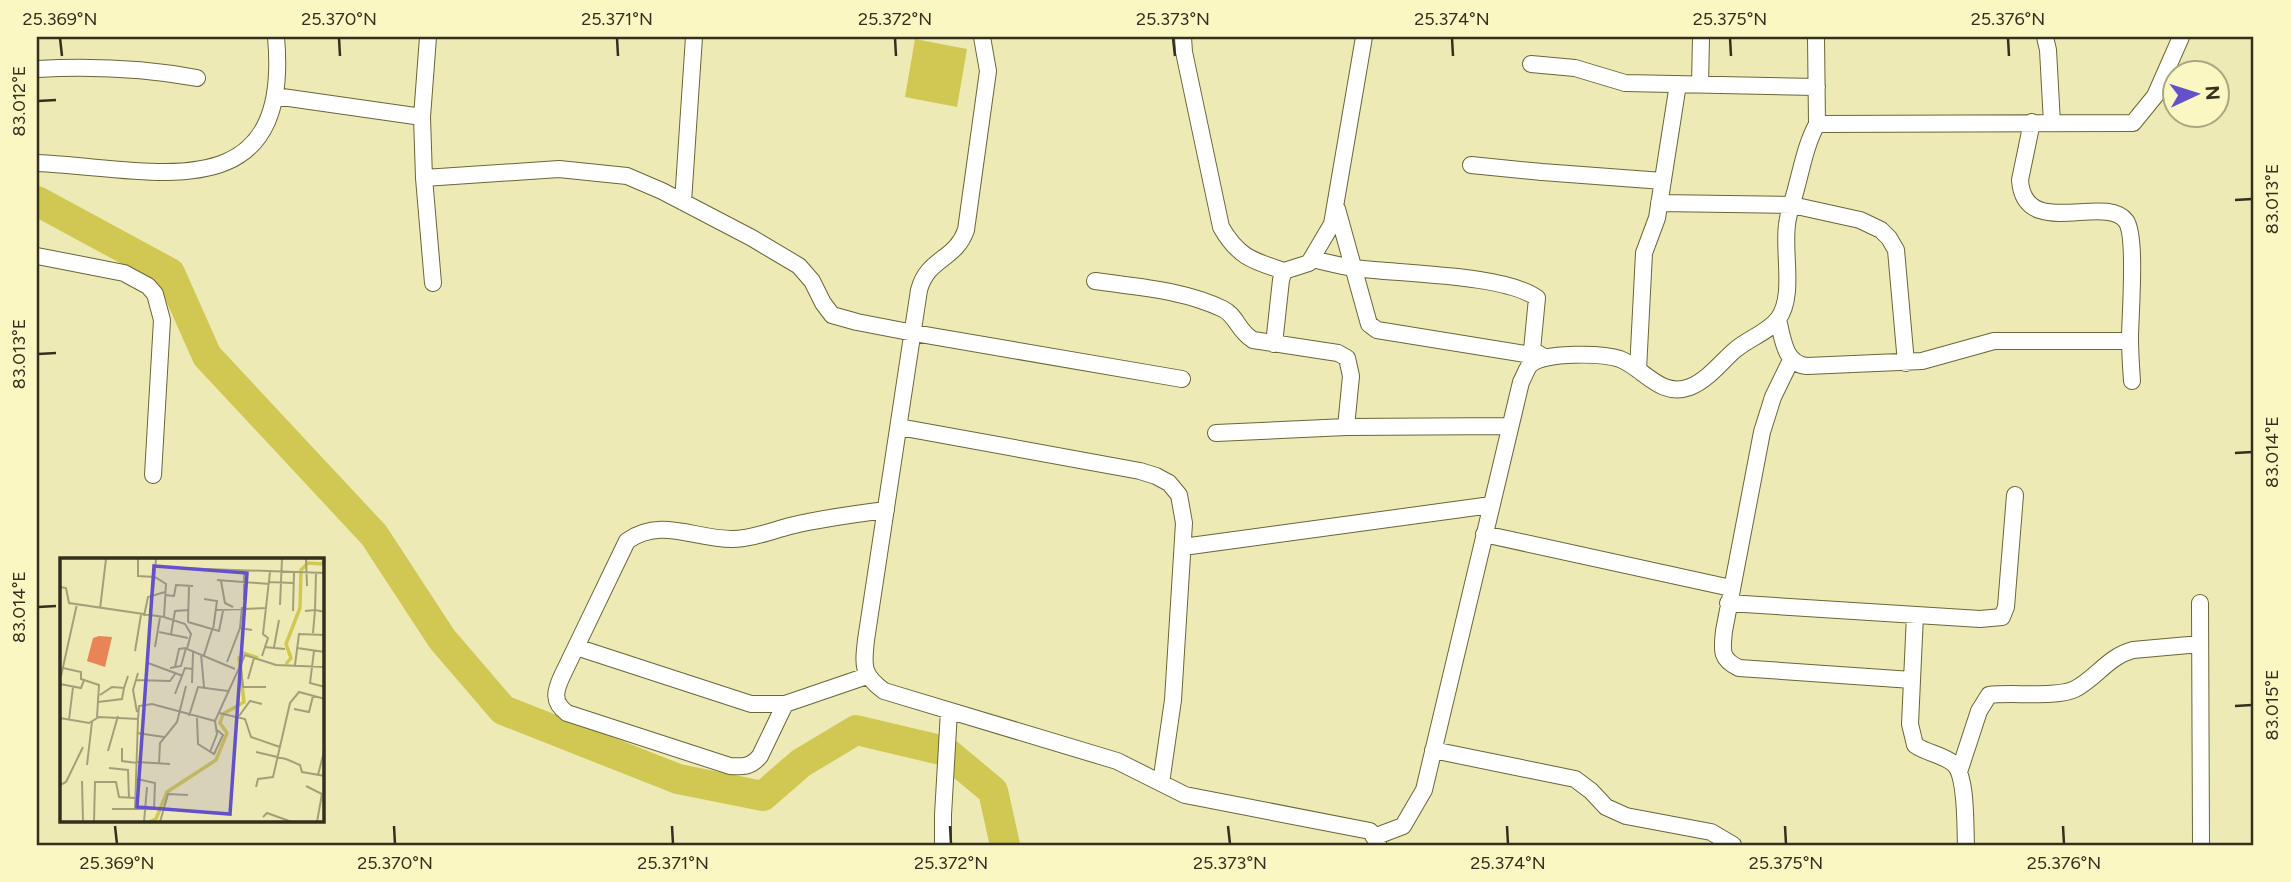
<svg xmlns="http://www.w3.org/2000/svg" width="2291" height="882" font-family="Figtree,sans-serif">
	<rect width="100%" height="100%" fill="#edeab6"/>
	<path fill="#d0c853" d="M915,39L967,49L957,107L905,97Z"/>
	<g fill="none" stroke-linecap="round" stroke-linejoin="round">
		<path stroke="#d0c853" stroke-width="30" d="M37,201L170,273L207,356L374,535L442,639L503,710L678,779L763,796L801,763L856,730L945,751L993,791L1005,845"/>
		<g stroke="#6a6637" stroke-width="18">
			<path id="street" d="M428,37L422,117L424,178L433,283
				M982,37L988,71L966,230C955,261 928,257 919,290L866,640C863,666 862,675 884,691L1117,761L1185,795L1370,831L1378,843
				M1183,37L1184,52L1221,227C1238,257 1253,261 1284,271
				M1816,37L1817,124
				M2045,37L2048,50L2052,123
				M1531,64L1575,68L1625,83L1817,87
				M37,69C91,66 143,68 197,78
				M1700,85L1701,37
				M275,96L422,117
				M2032,122L2020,180C2024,241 2105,193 2126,221C2137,236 2130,316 2130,338C2130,353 2131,367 2132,381
				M37,163C152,168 292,214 276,37
				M1471,165L1542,172L1663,181
				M424,178L559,169L627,176L662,191L752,238L799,266L812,281L823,303L832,315L857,322L914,333L1182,379
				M683,202L694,37
				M1659,203L1792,205L1860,220L1881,230L1889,238L1896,250L1906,363
				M1337,209L1369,324L1377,330L1544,357
				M37,256L124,273L148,286L155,294L162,320L153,475
				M1312,259C1326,262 1340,266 1354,268C1399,274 1504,274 1537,298L1532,350L1544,357
				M1095,281C1137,287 1184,290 1223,309C1237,316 1237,330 1253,340L1338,353L1347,358L1351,376L1346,427
				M1778,320C1783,338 1784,364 1807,366L1922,361L1994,341H2130
				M1274,344L1281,280L1284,271L1309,263L1332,224L1364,37
				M1791,360L1773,397L1762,432L1724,631C1722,650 1720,659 1739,668L1912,680
				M1638,370L1644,253L1657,218L1678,84
				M899,427L1140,471L1156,476L1169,483L1179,495L1184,523L1173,700L1161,783
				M1216,433L1346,427L1510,426
				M1484,534L1731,588
				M1183,547L1491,505
				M1728,603L1980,619L2002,617L2006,607L2015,495
				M2200,603L2201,845
				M1915,615L1910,724L1915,745C1926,753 1944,755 1954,764C1967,776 1965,828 1966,845
				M576,647L751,704H785L867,676
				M785,704L760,756C751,767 743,767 730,766L567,713C552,702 555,691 562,676L627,541C661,517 694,539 732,539C751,539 771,531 790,526C822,518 854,514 886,510
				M1433,750L1575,779L1591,791L1606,807L1626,816L1711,832L1733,845
				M1959,772L1979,711L1989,695C2011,692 2057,698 2075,689C2096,678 2109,656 2133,650L2200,644
				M1374,837L1403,826L1424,790L1521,382C1524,377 1527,367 1531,364C1544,352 1603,353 1620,359C1645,369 1660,398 1690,387C1708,380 1722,361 1735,350C1749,338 1767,333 1778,319C1795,297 1783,252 1787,225C1788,213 1793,201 1796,189C1802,167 1806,144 1817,124L2133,123L2155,96L2181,37
				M943,845V815L949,711"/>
		</g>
		<use href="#street" stroke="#fff" stroke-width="16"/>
	</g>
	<path fill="none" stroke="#33311d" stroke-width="2.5" d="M60,38L62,56M339,38L340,56M617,38L618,56M895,38L896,56M1173,38L1175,56M1452,38L1453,56M1730,38L1731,56M2008,38L2009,56M38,101L56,100M2235,200L2252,199M38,354L56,353M2235,453L2252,452M38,607L56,606M2235,706L2252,705M115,826L117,844M394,826L395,844M672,826L673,844M950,826L951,844M1228,826L1230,844M1507,826L1508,844M1785,826L1786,844M2063,826L2064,844"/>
	<g transform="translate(60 558)">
		<rect width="264" height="264" fill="#edeab6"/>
		<path d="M39,78L52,79L45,109L27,103L33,80Z" fill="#e88455"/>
		<path fill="none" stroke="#d0c853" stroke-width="3.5" d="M226,106L231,100L226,86L240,50L241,12L248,5L262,6L265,2M89,264L96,261L107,234L156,202L167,175L160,165L163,156L184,144L179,100L184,95L198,100"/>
		<path fill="none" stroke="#a3a079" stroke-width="2" d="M78,1V18L95,19L106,26L104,59L125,66L131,76L127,91L175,111M246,1L247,28M118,10L265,15M184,13V42M256,15L255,52L265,54M157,22L209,26M161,23L165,45L173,49M209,24L233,25M0,29L6,30L9,45L104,59M93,35L96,1M105,37L114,38L116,27L133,28M144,41L157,43L153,72M220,47L222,1M40,51L46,1M156,52L207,50M233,53L234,15M245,53L255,52L253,75M84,58L88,39L105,34M128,64L159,73L163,53M128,64L129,28M180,70L182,49M99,74L128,80M111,76L115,53L129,52M95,89L100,59M204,89L225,91M214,89L219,62M237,90L265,94M75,93L81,57M254,93L250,125L265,129M87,95L88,105L123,118M141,96L144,129M144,97L152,72M202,98L208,80L203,76L210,14M167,104L180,70L192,72M235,107L239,76L265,77M115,109L119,91L126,90M3,110L21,114V121L39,127L37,159M110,110L121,108L126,90M181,110L183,129H206M1,118L17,46M188,121L194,100M76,122L110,123L115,116M132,125L133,94M0,126L21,130L24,122M115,136L125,110L132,111M40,137L52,129L64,130L68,118M38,144L62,141L64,130M234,151L249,154L253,138M77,154L73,132L78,115M159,155L185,161L191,179L220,189M129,158L138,129L168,133M179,158L190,143L202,146M0,160L29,165L39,159L78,161L75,252M137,160L138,186L154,196L163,177L157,172M78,161L79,148L92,146L155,163L185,97L216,107L265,109M9,162L13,129M77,175L104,179M62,190V203L77,205M48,193L58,158M150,194L157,176L155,163M196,194L226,201L240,207L242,214L265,218M77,204L110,206M99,206L100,185L117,164L126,128M27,207L32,164M49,210L68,212L69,240M258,217L265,190M22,223L23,264M0,227L6,224L23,189M246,228L262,236L257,264M196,229L198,221L213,219L230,145L239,134L265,141M52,251H94L95,225L77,221M203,259L207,255L232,264M34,264L35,224H56L59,239L75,240M84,264L87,229M100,264L108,236L128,237"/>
		<path fill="#6351ca" fill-opacity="0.15" stroke="#6351ca" stroke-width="3.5" d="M94,8L187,15L170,256L77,249Z"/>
		<rect width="264" height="264" fill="none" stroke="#33311d" stroke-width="3.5"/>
	</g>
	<rect width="2291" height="882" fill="none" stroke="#faf7c3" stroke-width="77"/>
	<g transform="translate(2196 94) rotate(86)"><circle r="33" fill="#faf7c3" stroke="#aaa881" stroke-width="2"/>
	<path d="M0-5L12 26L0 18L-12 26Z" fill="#6351ca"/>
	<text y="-10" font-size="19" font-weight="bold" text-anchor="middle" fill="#33311d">N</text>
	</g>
	<rect x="38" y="38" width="2214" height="806" fill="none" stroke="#33311d" stroke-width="2.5"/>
	<g font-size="18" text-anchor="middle" fill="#33311d">
		<text x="60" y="25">25.369°N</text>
		<text x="339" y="25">25.370°N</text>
		<text x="617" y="25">25.371°N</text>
		<text x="895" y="25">25.372°N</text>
		<text x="1173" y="25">25.373°N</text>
		<text x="1452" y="25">25.374°N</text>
		<text x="1730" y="25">25.375°N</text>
		<text x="2008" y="25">25.376°N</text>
		<text transform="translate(19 101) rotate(-90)" y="6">83.012°E</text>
		<text transform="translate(2272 199) rotate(-90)" y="6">83.013°E</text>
		<text transform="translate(19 354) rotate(-90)" y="6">83.013°E</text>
		<text transform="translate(2272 452) rotate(-90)" y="6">83.014°E</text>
		<text transform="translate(19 607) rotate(-90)" y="6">83.014°E</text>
		<text transform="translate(2272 705) rotate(-90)" y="6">83.015°E</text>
		<text x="117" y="869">25.369°N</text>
		<text x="395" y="869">25.370°N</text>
		<text x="673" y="869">25.371°N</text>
		<text x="951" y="869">25.372°N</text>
		<text x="1230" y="869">25.373°N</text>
		<text x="1508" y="869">25.374°N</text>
		<text x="1786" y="869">25.375°N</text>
		<text x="2064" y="869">25.376°N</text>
	</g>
</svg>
